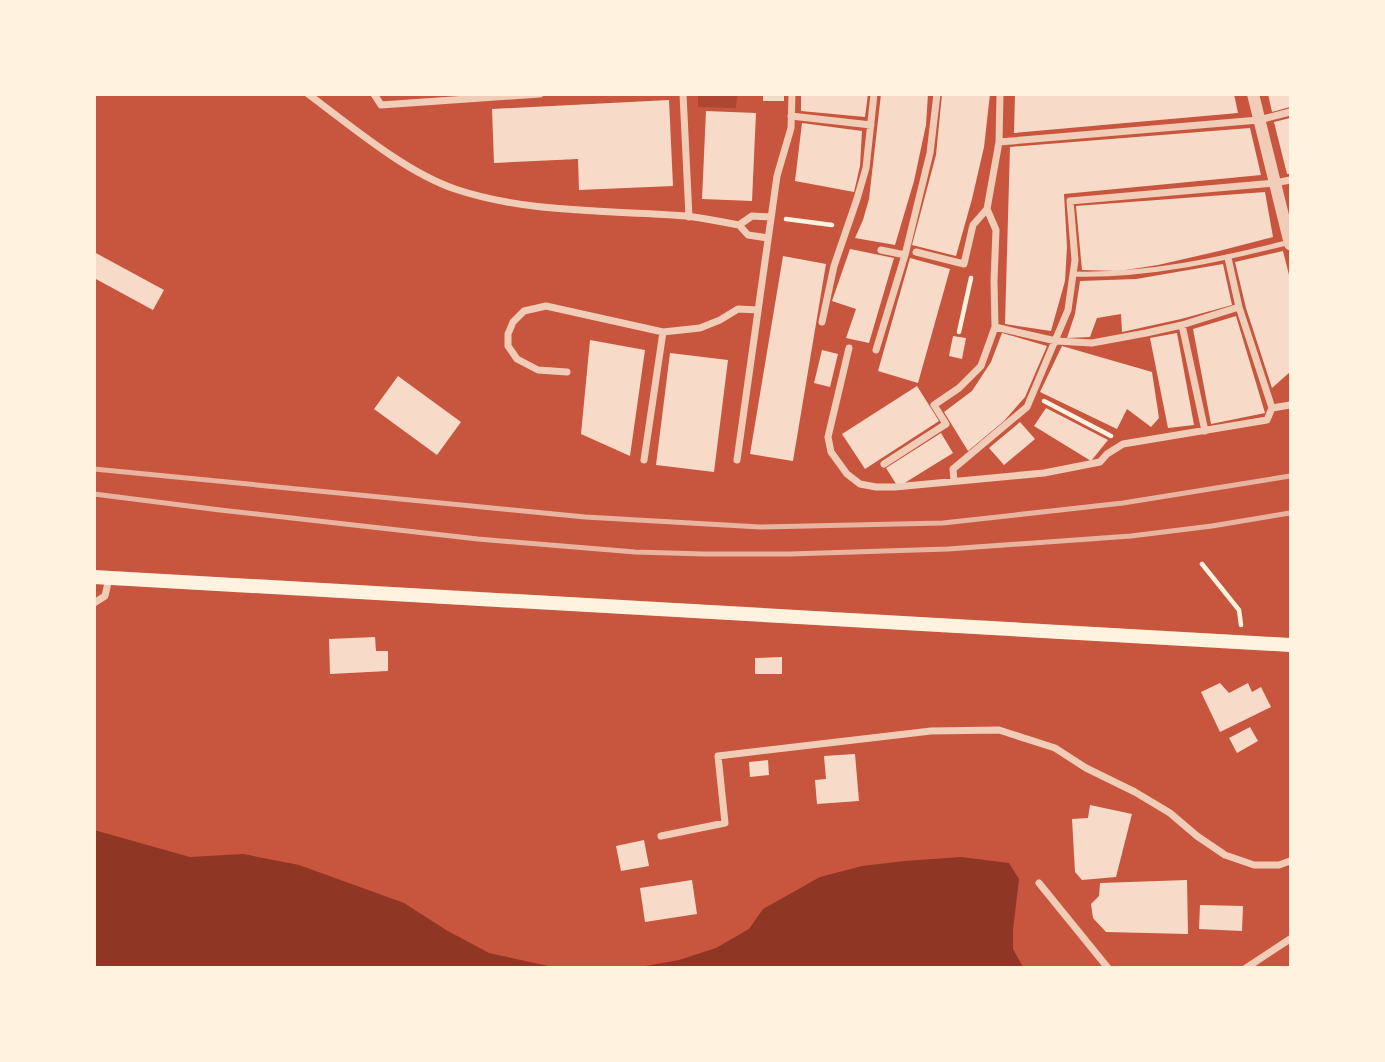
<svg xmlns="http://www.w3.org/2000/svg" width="1385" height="1062" font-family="'Alegreya Sans',sans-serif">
	<rect width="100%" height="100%" fill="#c8553d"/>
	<path fill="#ae4732" d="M698,95H737L736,108L698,107Z"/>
	<path fill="#8f3625" d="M94,830L190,857L243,854L299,865L404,903L446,930L489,953L553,967H95Z
		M961,857L1009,863L1019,879L1013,930V949L1023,967H640L679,960L716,948L749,929L763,909L820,877L862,866L905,861Z"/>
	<path fill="#f7dbc8" d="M763,94H784V101H763Z
		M801,94H868L865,117L801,111Z
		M881,94H928L926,125L914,181L895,245L855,238L863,220L869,199Z
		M942,94H990L984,147L972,199L956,256L912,245L936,155Z
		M1015,94H1234L1238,113L1014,133Z
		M1268,94H1290V107L1272,112Z
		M669,100L673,186L579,190L578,159L494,163L492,109Z
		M706,111L756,113L752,201L702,199Z
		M1290,118V174H1287L1274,122Z
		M802,123L862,131L860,166L854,192L795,181Z
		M1250,128L1261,175L1064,194L1067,247L1065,281L1051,331L1005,324L1010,147Z
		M1265,192L1273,237L1219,251L1158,265L1119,271L1082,270L1076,206Z
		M850,249L894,258L869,343L846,338L856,309L832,301Z
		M1283,251L1290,279V372L1272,388L1246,308L1235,262Z
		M94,252L164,290L153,310L94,278Z
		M783,256L826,264L793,461L750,454Z
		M910,258L950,269L918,383L878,371Z
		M1223,264L1232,305L1181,319L1122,332L1121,314L1097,318L1090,337L1067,338L1075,314L1080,281L1136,279Z
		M1236,316L1265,413L1211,424L1193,329Z
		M1002,333L1047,346L1025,397L1004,421L968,451L944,412L972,391L991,362Z
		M1177,333L1194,425L1168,428L1150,338Z
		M953,336L966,338L962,359L949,356Z
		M590,340L645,350L630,456L581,434Z
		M1062,346L1152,372L1159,418L1151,427L1127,409L1117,429L1040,392Z
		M822,350L838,354L830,387L814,383Z
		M670,353L728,360L714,472L656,465Z
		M398,376L461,422L437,455L374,409Z
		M917,386L939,421L865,469L842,434Z
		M1046,408L1108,440L1091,461L1034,426Z
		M1020,422L1035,439L1004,465L989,448Z
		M941,433L953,453L898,487L886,468Z
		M375,637L376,651H388V671L330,674L329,639Z
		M782,657V674H755V658Z
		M1220,683L1229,693L1248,683L1252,692L1261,687L1271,707L1220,732L1201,692Z
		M1250,727L1258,741L1237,753L1229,738Z
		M855,754L859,801L817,804L815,780L826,779L824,756Z
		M768,760L769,775L750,777L749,762Z
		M1090,805L1132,814L1116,877L1082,880L1075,872L1072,819L1088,818Z
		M644,840L649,866L621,871L616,846Z
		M692,880L697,914L645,922L640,888Z
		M1187,880L1188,934L1106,932L1093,918L1091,904L1099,896L1100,883Z
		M1200,905L1243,906L1242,931L1199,929Z"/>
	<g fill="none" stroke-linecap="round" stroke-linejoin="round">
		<path stroke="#fff3e0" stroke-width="4.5" d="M786,219L832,225
			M959,332L971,278
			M1044,401L1111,436
			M1202,564L1239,610L1241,625"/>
		<path stroke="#f1ccb7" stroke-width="5" d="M1073,274C1147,276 1219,260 1290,242"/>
		<path stroke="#f1ccb7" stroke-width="7" d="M308,94C351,126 405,172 455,189C529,214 610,210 687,216C704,218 722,222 739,225L752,216L771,217
			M374,94L381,105L540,94
			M683,94L689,217
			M791,116L871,125
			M999,142L1259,120L1290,112
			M739,225L748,235L768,238
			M881,250L905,255
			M916,252L964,264L973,225L987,209
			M1228,258L1239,307L1272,408
			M822,322L834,266L857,199L866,168L874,94
			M1182,325L1205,431
			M995,327L1056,341L1092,343L1146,333L1182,325L1239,307
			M849,348L828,437L831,452L847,474L860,484L876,487H895L1044,473L1100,462L1107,454L1123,444L1267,420L1272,408L1290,405
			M876,350L905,255L930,153L937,94
			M567,372L538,370L517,359L508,346V334L513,322L524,311L546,306L663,332L700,328L720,320L738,309L758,310
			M644,460L663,332
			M737,460L777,176L791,128L792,94
			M884,464L946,424L934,405L959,388L981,366L995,327L994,281L996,230L987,209L999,142L1000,94
			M954,481L953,469L1027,407L1068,310L1075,260L1070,201L1275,183L1290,180
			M94,603L105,596L109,578
			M661,836L725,823L718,756L931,731L999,730L1055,748L1086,768L1135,792L1170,813L1197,836L1225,855L1254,865H1279L1290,861
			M1039,883L1108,968
			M1246,968L1290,939"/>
		<path stroke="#f1ccb7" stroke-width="12" d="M1253,94L1290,244"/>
		<path stroke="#fff3e0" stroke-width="14" d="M94,577L1290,645"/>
		<path stroke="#e9b49f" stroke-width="5" d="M94,469L585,517L760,527L943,523L1123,503L1290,476
			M94,494L220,510L478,539L635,552L704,554H790L948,549L1131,536L1212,526L1290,513"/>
	</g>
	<rect width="1385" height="1062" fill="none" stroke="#fff3e0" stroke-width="192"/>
</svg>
